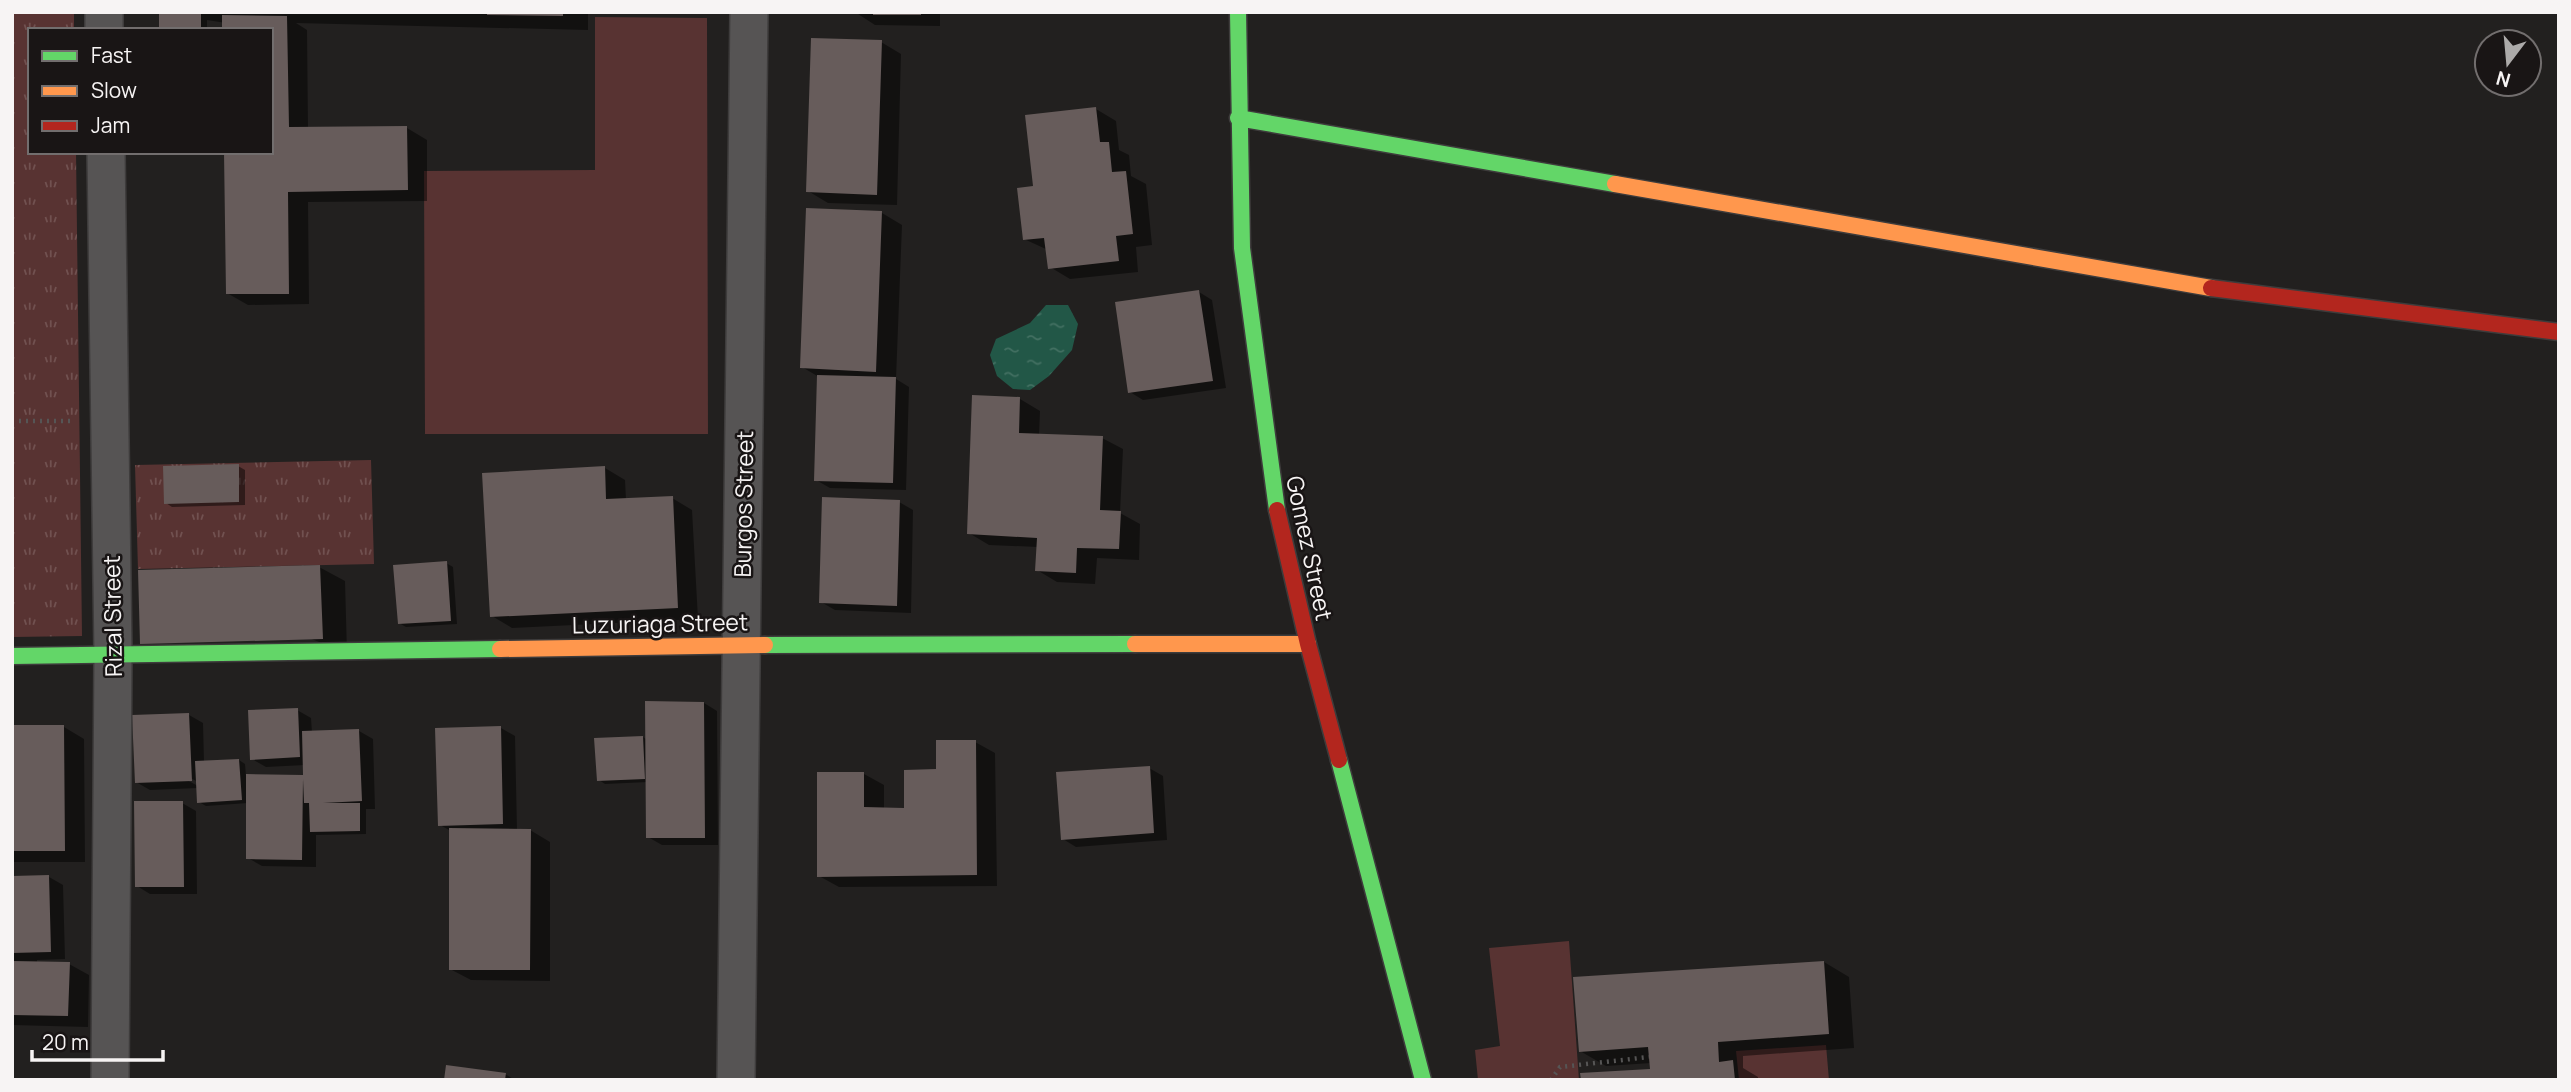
<svg xmlns="http://www.w3.org/2000/svg" width="2571" height="1092" font-family="Manrope,sans-serif">
	<defs>
		<pattern id="park-tufts" width="24" height="20" patternUnits="userSpaceOnUse" patternTransform="scale(1.75)"><rect width="24" height="20" fill="#583332"/><path d="M3 7l-1-3M5 7V3M7 7l1-3M15 17l-1-3M17 17v-4M19 17l1-3" fill="none" stroke="#715150"/></pattern>
		<pattern id="water-ripples" width="26" height="14" patternUnits="userSpaceOnUse" patternTransform="scale(1.75)"><rect width="26" height="14" fill="#225747"/><path d="M2 4q2-2 4 0t4 0M15 11q2-2 4 0t4 0" fill="none" stroke="#437062"/></pattern>
	</defs>
	<rect width="100%" height="100%" fill="#22201f"/>
	<path fill="#583332" d="M595,17L707,18L708,434H425L424,171L595,170Z
		M1569,941L1579,1080H1478L1475,1050L1500,1046L1489,948Z
		M1826,1045L1829,1080H1739L1736,1051Z"/>
	<path fill="url(#park-tufts)" d="M12,12H74V30H30V152H76L82,636L12,637Z
		M371,460L374,564L138,569L135,465Z"/>
	<path fill="url(#water-ripples)" d="M1046,305H1068L1078,324L1072,350L1049,376L1030,390L1013,389L997,376L990,355L996,339L1030,323Z"/>
	<path fill="#0007" fill-rule="evenodd" d="M161,12H588V30L296,23L307,30L308,129L407,128L427,140V201L308,202L309,304L248,305L227,293L271,152V30L207,20V30H161Z
		M855,12H940V26L875,25Z
		M881,42L901,54L897,205L828,203L808,191Z
		M1096,109L1116,121L1119,150L1129,155L1131,176L1146,184L1152,245L1136,247L1138,272L1070,279L1050,267L1048,250L1024,239L1035,188Z
		M882,213L902,225L896,379L909,387L906,490L830,488L816,480L819,377L802,367Z
		M1199,292L1212,300L1226,388L1143,400L1130,392Z
		M974,397L1020,399L1040,411L1039,436L1102,438L1123,449L1120,513L1140,524L1139,560L1097,558L1095,584L1057,582L1037,570L1038,547L989,545L969,533Z
		M238,466L245,470V505L172,507L166,503Z
		M605,468L625,480L626,500L672,498L692,510L698,619L512,628L492,616Z
		M899,502L913,510L911,613L835,610L821,602Z
		M446,563L453,567L457,624L406,627L399,623Z
		M319,567L345,581L347,653L139,571Z
		M704,703L717,711L718,845H662L648,837V782L605,784L599,780L643,737L647,740Z
		M297,710L311,718L312,733L359,731L373,739L375,809H366V834L316,835V867L262,866L248,858V803L206,806L199,802L198,788L150,790L136,782L189,715L203,723L204,762L239,760L245,764L246,776H305V765L266,767L252,759ZM185,775L198,782V786L183,778Z
		M12,727H64L84,739L85,862H12Z
		M501,728L515,736L517,830H530L550,842V981L471,980L450,969L451,831L440,825Z
		M975,742L995,753L997,886L839,887L819,876L864,774L884,785V809H906L938,771Z
		M1149,768L1163,776L1167,840L1076,847L1063,839Z
		M182,803L196,811L197,894H150L137,886Z
		M49,877L63,885L65,959L37,960V963L69,964L89,975L88,1027L12,1025V878Z
		M1824,962L1849,977L1854,1048L1743,1056V1068L1758,1077V1080H1582L1652,1071L1651,1063L1606,1066L1580,1051Z
		M505,1074L515,1080H446Z"/>
	<path fill="#675c5b" d="M159,12H201V30H159Z
		M487,12H563V16L487,15Z
		M873,12H921V15H873Z
		M222,15L287,16L289,127L407,126L408,190L288,192L289,294H226L224,152H271V30H222Z
		M811,38L882,40L877,195L806,192Z
		M1096,107L1100,142H1109L1112,172L1126,171L1133,234L1116,236L1119,261L1048,269L1044,238L1023,240L1017,188L1033,186L1025,115Z
		M806,208L882,211L876,372L800,368Z
		M1199,290L1213,381L1128,393L1115,302Z
		M817,375L896,377L893,483L814,481Z
		M972,395L1020,397L1019,433L1103,436L1100,510L1121,511L1119,549L1077,548L1076,573L1035,571L1037,538L967,534Z
		M239,464V502L164,504L163,466Z
		M605,466L606,499L673,496L678,608L490,617L482,473Z
		M822,497L900,500L897,606L819,603Z
		M447,561L451,621L398,624L393,565Z
		M320,565L323,639L140,644L138,570Z
		M645,701L704,702L705,838H646Z
		M298,708L300,757L250,760L248,710Z
		M189,713L192,781L135,783L132,715Z
		M12,725H64L65,851H12Z
		M501,726L503,824L438,826L435,728Z
		M359,729L362,801L323,803H360V831L310,832L309,803H304L303,779L302,860L246,859V774L303,775L302,731Z
		M643,736L645,779L597,781L594,738Z
		M936,740H976L977,875L817,877V772H864V807L904,808V770L936,769Z
		M239,759L242,800L197,803L195,761Z
		M1150,766L1154,833L1061,840L1056,772Z
		M134,801H183L184,887H135Z
		M449,828L531,829L530,970H449Z
		M49,875L51,952L12,953V876Z
		M12,961L70,962L68,1016L12,1015Z
		M1824,961L1829,1034L1718,1042L1719,1062L1733,1060L1735,1080H1581L1580,1073L1650,1069L1648,1047L1579,1052L1573,977Z
		M446,1065L506,1073L505,1080H444Z"/>
	<g fill="none" stroke-linecap="round" stroke-linejoin="round">
		<g stroke="#3e3c3c" stroke-width="40">
			<path id="street" d="M104,12V30
				M106,152L113,654L110,1080
				M736,1080L749,12"/>
		</g>
		<g stroke="#3e3c3c" stroke-width="19">
			<path id="fast" d="M1238,12L1242,248L1277,510
				M1238,118L1615,184
				M765,645L1135,644
				M12,656L500,649
				M1339,760L1423,1080"/>
		</g>
		<g stroke="#3e3c3c" stroke-width="19">
			<path id="slow" d="M1615,184L2211,288
				M1135,644H1308
				M500,649L765,645"/>
		</g>
		<g stroke="#3e3c3c" stroke-width="19">
			<path id="jam" d="M2211,288L2559,332
				M1277,510L1308,644L1339,760"/>
		</g>
		<path stroke="#565555" stroke-width="4.5" stroke-dasharray="2 5" stroke-linecap="butt" d="M12,421H70
			M1551,1080L1560,1067L1649,1057"/>
		<use href="#street" stroke="#565454" stroke-width="37"/>
		<use href="#fast" stroke="#63d668" stroke-width="16"/>
		<use href="#slow" stroke="#ff974d" stroke-width="16"/>
		<use href="#jam" stroke="#b3261e" stroke-width="16"/>
	</g>
	<g text-anchor="middle" dominant-baseline="central" stroke-width="5" stroke-linejoin="round" paint-order="stroke">
		<g font-size="23" fill="#f7f4f4" stroke="#191515">
			<text transform="translate(743 504) rotate(-89)">Burgos Street</text>
			<text transform="translate(1310 548) rotate(78)">Gomez Street</text>
			<text transform="translate(112 616) rotate(-91)">Rizal Street</text>
			<text transform="translate(660 623) rotate(-1)">Luzuriaga Street</text>
		</g>
	</g>
	<rect width="2571" height="1092" fill="none" stroke="#f7f4f4" stroke-width="28"/>
	<rect x="28" y="28" width="245" height="126" fill="#191515" stroke="#726e6e" stroke-width="2"/>
	<rect x="42" y="51" width="35" height="10" fill="#63d668" stroke="#726e6e" stroke-width="2"/>
	<text x="91" y="63" font-size="21" fill="#f7f4f4">Fast</text>
	<rect x="42" y="86" width="35" height="10" fill="#ff974d" stroke="#726e6e" stroke-width="2"/>
	<text x="91" y="98" font-size="21" fill="#f7f4f4">Slow</text>
	<rect x="42" y="121" width="35" height="10" fill="#b3261e" stroke="#726e6e" stroke-width="2"/>
	<text x="91" y="133" font-size="21" fill="#f7f4f4">Jam</text>
	<g transform="translate(2508 63) rotate(196)"><circle r="33" fill="#191515" stroke="#726e6e" stroke-width="2"/>
	<path d="M0-5L12 26L0 18L-12 26Z" fill="#acaaa9"/>
	<text y="-10" font-size="19" font-weight="bold" text-anchor="middle" fill="#f7f4f4">N</text>
	</g>
	<path d="M32 1050v10h131v-10" fill="none" stroke="#f7f4f4" stroke-width="3.5"/>
	<text x="42" y="1050" font-size="21" fill="#f7f4f4" stroke="#191515" stroke-width="5" paint-order="stroke">20 m</text>
</svg>
